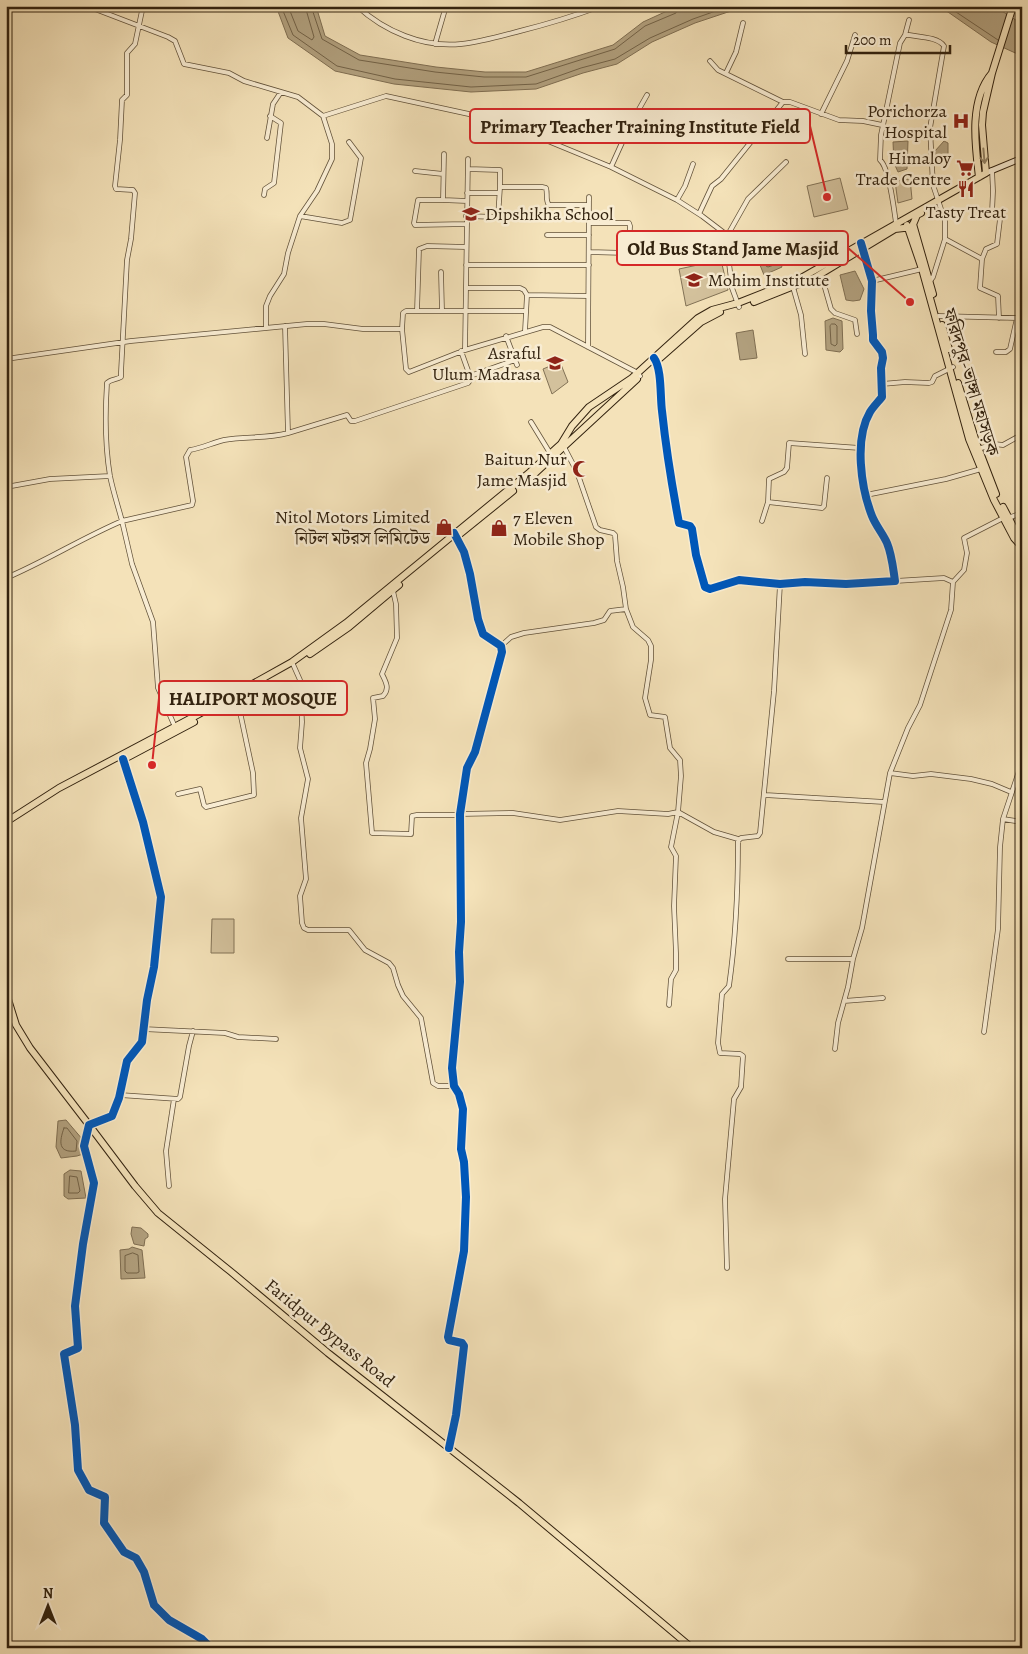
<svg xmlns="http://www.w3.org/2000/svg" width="1028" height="1654" font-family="Alegreya,'Noto Serif Bengali',serif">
	<rect width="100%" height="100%" fill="#f4e2b9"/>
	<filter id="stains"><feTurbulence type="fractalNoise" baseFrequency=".004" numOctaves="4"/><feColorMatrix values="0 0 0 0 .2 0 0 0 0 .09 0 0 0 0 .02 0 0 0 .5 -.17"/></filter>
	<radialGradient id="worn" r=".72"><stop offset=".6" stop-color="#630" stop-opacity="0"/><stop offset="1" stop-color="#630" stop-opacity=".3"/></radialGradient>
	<path fill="#d3c19c" stroke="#827256" d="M840,178L848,209L814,217L807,186Z
		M910,179L912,199L898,203L895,181Z
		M721,260L728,290L686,306L679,269Z
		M560,362L568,382L552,394L543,369Z
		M212,919H234V953H211Z"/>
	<path fill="#b2a17f" stroke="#7f6e52" d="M276,6H316L325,36L360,55L436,67L485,72H526L613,45L643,22L678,6H746L695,23L652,42L617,64L583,73L536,89L471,92L394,84L335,71L288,38Z
		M934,6H994L1022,24V56L991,42L948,12Z
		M908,141L907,169L898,172L894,163L893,142Z
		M944,141L948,143V154L943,162L940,164L936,161L935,151Z
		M770,237L782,267L764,275L752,245Z
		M855,271L864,289L860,300L853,301L846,300L840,275Z
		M833,318L842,321L843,349L840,352L826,350L825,321Z
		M753,330L757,358L740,360L736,333Z
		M66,1120L83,1140V1154L77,1156L61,1158L56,1147L58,1121Z
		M70,1170L81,1171L86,1198L68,1199L64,1196V1174Z
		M132,1227L141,1228L148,1234V1237L145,1239L144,1246L134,1244L131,1234Z
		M132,1247L142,1250L145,1278L121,1279L120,1250L129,1249Z"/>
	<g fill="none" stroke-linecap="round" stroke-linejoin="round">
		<path stroke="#726247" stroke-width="1" d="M281,6L293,35L337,66L395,79L471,87L536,84L581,68L615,59L650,38L693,19L730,6
			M288,6L298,31L312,40L314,37L305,6
			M311,6L322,39L359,60L435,72L484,77H526L615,49L645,26L676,13L678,6
			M947,6L998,40
			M766,244L775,263L774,265L768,267L766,266L759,249L760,247Z
			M832,324H835L837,326V344L835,346L831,344L830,326Z
			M64,1128H67L77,1141L76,1151C58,1153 59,1142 64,1128Z
			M70,1176L77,1177L80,1191L78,1193H69Z
			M133,1253L138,1255L139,1272L137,1273H127L125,1271V1256Z"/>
		<g stroke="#62523a" stroke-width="5.5">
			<path id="street" d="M87,6L168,37L175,41L184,64L229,73L244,81L298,97L323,116L386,96L478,116L526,132L611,167L677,200L702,216L723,232L726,238L732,288L739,307
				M357,6C384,31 423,48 461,44C481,42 501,36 520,31C548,24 574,16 601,6
				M905,35L909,20
				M435,44L446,6
				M710,61L718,70L783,102
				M726,73L736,52L743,23
				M821,114L847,61L855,35
				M267,138L273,104L281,92
				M444,154L443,200L467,201
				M611,167L630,125L647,95
				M468,169L500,170V187
				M415,171L443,174
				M467,193H499
				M264,195L265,189L274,183L281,123L270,116
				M443,200H418L414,223L415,225L466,224
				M677,200L685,186L693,164
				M699,214L712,186L721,179L783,102H790L839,120L863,121L882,125
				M300,216L342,223L350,220L361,158L349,142
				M466,216L523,218
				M498,217L500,187H542L546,188C548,194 545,200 549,205H589
				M896,223C894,209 889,167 880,160L881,135L900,43L905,35H909C919,37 938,37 944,46L930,128L933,185L945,221V239L982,259L980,288L998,296L999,318
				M547,235H589
				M726,238L748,199L786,162
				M589,252L626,253L629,248L630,226L629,223H589
				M982,259L986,249L997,244L1000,219V216L994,215L992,212L993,191L992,170
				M466,265H589
				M441,272L442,311
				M821,274L831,309L835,313L855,320L857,334
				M872,281L922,269
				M930,281L933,277L945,239
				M793,287L801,315L805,354
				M466,288H520L524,290L527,295L525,331
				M527,295L588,296
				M417,311L419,249L427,246L466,247
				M935,317L939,316L1017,318L1022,320
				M266,327V306L270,296L284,274L288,253L300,216L317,191L332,159V144L323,116
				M402,329L403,313L406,311H526
				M506,336L517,365
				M588,347L589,197
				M465,350L468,159
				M996,352H1006L1010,349L1017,318
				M654,358C662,369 660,397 662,411C666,449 672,486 679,523L690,526L692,529L696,555L705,587L710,589L739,580L780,584L805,582L846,584L895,581C893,568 892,555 887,543C883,534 876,526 872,516C861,488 854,439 870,412C873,407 878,402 882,397L881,368L883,358L879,346L873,340L871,311L872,281L863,246
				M6,359L131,341L307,324H324L363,329H402L406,369L409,372L465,350L543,327H550L638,373L640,376
				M470,376L515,360
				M882,384L905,382L929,383L932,382L935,376L953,367
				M531,422L550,453
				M288,433L347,415L351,421H355L468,383L471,379L461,351
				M564,447L577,472L596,527L600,530L613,533L615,535L617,561L623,587L626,609L633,627L648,640L651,646V660L645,698L650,715L665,717L670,748L680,760L681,776L678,812L714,832L738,839
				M978,449L994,444L1003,445L1021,435
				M6,487L50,479L110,476
				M866,495L946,479L981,469
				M768,502L822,508L824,506L827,478
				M762,521L768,502L769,479L784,472L787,468L789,443L860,448
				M6,578C46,561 82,538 122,521C118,506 113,491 110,476C105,446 105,413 107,383C111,379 116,380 121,377V372L127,260L131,239L135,193L133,190L116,189L115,186L120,140L122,100L127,95V53L135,44L143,6
				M895,581L944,578L953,582
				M393,591L396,604L397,638L382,674C386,682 390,689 383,696L373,698L375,719L370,749L366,763L372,833L411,834L412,816L417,815H456L460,814L513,813L560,820L618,811L668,814L678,812L671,847L676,856L674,906L676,953V970L671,979L669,1005
				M501,646L511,637L524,633L594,623L604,620L610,611L626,609
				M292,662L300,680L302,722L300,748L308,779L301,818L306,879L300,896L302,923L304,928L308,930H349L365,950L389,963L393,968L398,985L403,996L421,1018L433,1083L438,1086H454
				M175,727L158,688L153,622L132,564L122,521L192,505L193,501L186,457L190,450C202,448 212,443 224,440C245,436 267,439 288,433L285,326
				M1022,746L1020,768L1003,819L1022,822
				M123,759L143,822L161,897L154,967L147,1000L142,1042L127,1061L119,1098L112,1116L89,1125L84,1146L94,1183L83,1244L75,1306L78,1348L64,1354L75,1425L78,1470L89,1490L105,1497L104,1523L124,1552L136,1558L144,1572L154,1605L169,1620L202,1639L211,1648
				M890,773L913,776L931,774L971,779L992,784L1011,792
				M178,794L200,789L204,805L206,807L254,795L253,773L237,698
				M765,795L884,802
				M788,959H853
				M844,1001L883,998
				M143,1029L225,1033L238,1037L276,1039
				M984,1032L998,929L1000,847L1003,819
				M835,1049L838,1023L848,987L853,959L862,928L890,773L908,728L920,705L951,610L953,582L964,570L967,553L964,538L1007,516L1011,517L1022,513
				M120,1095L178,1099L180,1097L189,1046L193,1031
				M169,1186L166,1151L174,1099
				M727,1268L725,1199L734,1099L741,1087L743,1056L740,1054L720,1053L718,1043L722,994L729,986C736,937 738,891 738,841L741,838L758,836L760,833L774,691L780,584
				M449,1448L456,1415L464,1346L462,1343L449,1340L448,1337L464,1251L466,1197L464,1162L461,1149L463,1109L459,1094L454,1086L452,1068L460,982L459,952L461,922L460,814L467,768L475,752L502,652L501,646L483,634L478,619L470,574L464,552L456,535"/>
		</g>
		<g stroke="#32220f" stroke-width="7">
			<path id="secondary" d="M986,173L1022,158"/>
		</g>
		<g stroke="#32220f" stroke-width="8">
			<path id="highway" d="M979,177C975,144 969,100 992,73
				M913,224L933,294
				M907,225L922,269L969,439L994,500L1014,538L1022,547
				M754,302L814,278L895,229L912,227L917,215L921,213
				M942,325L949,349
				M659,359L701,322L720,312
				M958,383L976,442L996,494
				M532,476L637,379
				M1003,507L1016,532
				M455,538L513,491
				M310,654L349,627L399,585
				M128,757L194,722
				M6,822L59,788L199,714L292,662L346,623L530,472L561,444L572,426L589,407L632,378L698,318L712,310L738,303L801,278L986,173L982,125L983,112L992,73L1013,6
				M6,993L16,1025L30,1048L86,1121L135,1186L158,1213L230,1271L328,1353L519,1503L692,1648"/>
		</g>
		<use href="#street" stroke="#f8ecd2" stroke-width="4"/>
		<use href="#secondary" stroke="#f8ecd2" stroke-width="5"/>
		<use href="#highway" stroke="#f4e2b9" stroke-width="6"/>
		<g stroke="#f8ecd2" stroke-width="11">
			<path id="cycleway" d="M654,358C662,369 660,397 662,411C666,449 672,486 679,523L690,526L692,529L696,555L705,587L710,589L739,580L780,584L805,582L846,584L895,581C893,568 892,555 887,543C883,534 876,526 872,516C861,488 854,439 870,412C873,407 878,402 882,397L881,368L883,358L882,352L873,340V335L871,311L872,281L861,243
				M123,759L143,822L161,897L154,967L147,1000L142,1042L127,1061L119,1098L112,1116L89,1125L84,1146L94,1183L83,1244L75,1306L78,1348L64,1354L75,1425L78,1470L89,1490L105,1497L104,1523L124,1552L136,1558L144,1572L154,1605L169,1620L202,1639L211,1648
				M449,1448L456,1415L464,1346L462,1343L449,1340L448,1337L464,1251L466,1197L464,1162L461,1149L463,1109L459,1094L454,1086L452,1068L460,982L459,952L461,922L460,814L467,768L475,752L502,652L501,646L483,634L478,619L470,574L464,552L454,533"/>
		</g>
		<use href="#cycleway" stroke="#0057b8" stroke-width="8"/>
	</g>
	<defs><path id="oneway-shaft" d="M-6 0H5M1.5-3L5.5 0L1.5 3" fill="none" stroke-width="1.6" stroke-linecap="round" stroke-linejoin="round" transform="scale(1.25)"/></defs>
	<use stroke="#938264" href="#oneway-shaft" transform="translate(984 156) rotate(85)"/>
	<defs>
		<g id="hospital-bare" transform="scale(1.35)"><path d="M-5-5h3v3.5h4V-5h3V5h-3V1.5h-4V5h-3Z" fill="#8f2418" stroke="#f8ecd2" stroke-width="2.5" paint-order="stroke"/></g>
		<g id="supermarket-bare" transform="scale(1.35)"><path d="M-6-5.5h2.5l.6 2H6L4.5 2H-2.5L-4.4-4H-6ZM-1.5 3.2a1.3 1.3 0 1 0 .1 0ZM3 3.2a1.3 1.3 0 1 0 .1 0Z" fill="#8f2418" stroke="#f8ecd2" stroke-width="2.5" paint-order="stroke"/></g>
		<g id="restaurant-bare" transform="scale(1.35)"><path d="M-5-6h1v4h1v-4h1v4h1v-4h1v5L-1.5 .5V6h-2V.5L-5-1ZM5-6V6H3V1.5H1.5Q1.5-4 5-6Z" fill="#8f2418" stroke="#f8ecd2" stroke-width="2.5" paint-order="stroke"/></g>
		<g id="school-bare" transform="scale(1.35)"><path d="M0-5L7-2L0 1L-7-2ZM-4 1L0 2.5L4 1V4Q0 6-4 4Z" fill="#8f2418" stroke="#f8ecd2" stroke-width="2.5" paint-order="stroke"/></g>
		<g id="mosque-bare" transform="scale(1.35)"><path d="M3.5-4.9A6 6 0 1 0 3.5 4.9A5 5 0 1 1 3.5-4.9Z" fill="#8f2418" stroke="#f8ecd2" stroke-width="2.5" paint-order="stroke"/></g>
		<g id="shop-bare" transform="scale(1.35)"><path d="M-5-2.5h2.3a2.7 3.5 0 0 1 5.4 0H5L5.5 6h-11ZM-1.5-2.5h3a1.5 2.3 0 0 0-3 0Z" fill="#8f2418" stroke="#f8ecd2" stroke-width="2.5" paint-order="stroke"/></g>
	</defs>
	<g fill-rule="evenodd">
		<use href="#hospital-bare" x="961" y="121"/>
		<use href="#supermarket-bare" x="965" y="168"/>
		<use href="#restaurant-bare" x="966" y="189"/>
		<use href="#school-bare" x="471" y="214"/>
		<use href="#school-bare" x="694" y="280"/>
		<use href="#school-bare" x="555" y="363"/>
		<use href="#mosque-bare" x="581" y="469"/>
		<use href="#shop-bare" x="444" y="527"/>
		<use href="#shop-bare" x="499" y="528"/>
	</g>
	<g text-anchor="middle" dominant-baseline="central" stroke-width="5" stroke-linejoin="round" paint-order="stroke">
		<g font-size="18" fill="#32220f" stroke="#f8ecd2" text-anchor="end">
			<text x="947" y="111">Porichorza<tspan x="947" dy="21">Hospital</tspan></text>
			<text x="951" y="158">Himaloy<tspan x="951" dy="21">Trade Centre</tspan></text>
			<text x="966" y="212" text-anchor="middle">Tasty Treat</text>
			<text x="485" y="214" text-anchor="start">Dipshikha School</text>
			<text x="708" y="280" text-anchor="start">Mohim Institute</text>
			<text x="541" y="353">Asraful<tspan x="541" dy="21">Ulum Madrasa</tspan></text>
			<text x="567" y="459">Baitun Nur<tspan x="567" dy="21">Jame Masjid</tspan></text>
			<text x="430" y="517">Nitol Motors Limited<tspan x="430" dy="21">নিটল মটরস লিমিটেড</tspan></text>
			<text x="513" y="518" text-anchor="start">7 Eleven<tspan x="513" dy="21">Mobile Shop</tspan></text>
		</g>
		<g font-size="18" fill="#32220f" stroke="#f8ecd2">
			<text transform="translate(971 382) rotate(73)">ফরিদপুর-ভাঙ্গা মহাসড়ক</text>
			<text transform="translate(330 1333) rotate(39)">Faridpur Bypass Road</text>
		</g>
	</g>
	<path fill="none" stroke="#d62828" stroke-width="2" d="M827 197L810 126M910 302L848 248M152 765L159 698"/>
	<g fill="#d62828" stroke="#f8ecd2" stroke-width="2">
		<circle cx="827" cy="197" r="5"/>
		<circle cx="910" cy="302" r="5"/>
		<circle cx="152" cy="765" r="5"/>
	</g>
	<g fill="#f8ecd2" stroke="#d62828" stroke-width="2">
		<rect x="470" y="109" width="340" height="34" rx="5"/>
		<rect x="617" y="231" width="231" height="34" rx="5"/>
		<rect x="159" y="681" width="188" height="34" rx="5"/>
	</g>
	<g font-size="19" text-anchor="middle" font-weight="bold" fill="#32220f">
		<text x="640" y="133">Primary Teacher Training Institute Field</text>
		<text x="733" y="255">Old Bus Stand Jame Masjid</text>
		<text x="253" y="705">HALIPORT MOSQUE</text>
	</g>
	<rect width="1028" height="1654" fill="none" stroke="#f4e2b9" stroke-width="25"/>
	<rect x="8" y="8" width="1013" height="1639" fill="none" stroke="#32220f" stroke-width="2.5"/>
	<rect x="12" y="12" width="1003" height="1629" fill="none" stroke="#32220f"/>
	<g transform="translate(48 1606)" stroke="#f8ecd2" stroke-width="4" paint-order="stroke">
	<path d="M0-4L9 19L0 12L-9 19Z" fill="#32220f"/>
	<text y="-8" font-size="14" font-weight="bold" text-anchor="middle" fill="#32220f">N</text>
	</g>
	<path d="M846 45v8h104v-8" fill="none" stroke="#32220f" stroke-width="2.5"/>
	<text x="853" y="45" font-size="15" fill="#32220f" stroke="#f8ecd2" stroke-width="4" paint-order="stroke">200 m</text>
	<rect width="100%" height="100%" filter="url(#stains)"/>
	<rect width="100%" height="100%" fill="url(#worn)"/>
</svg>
